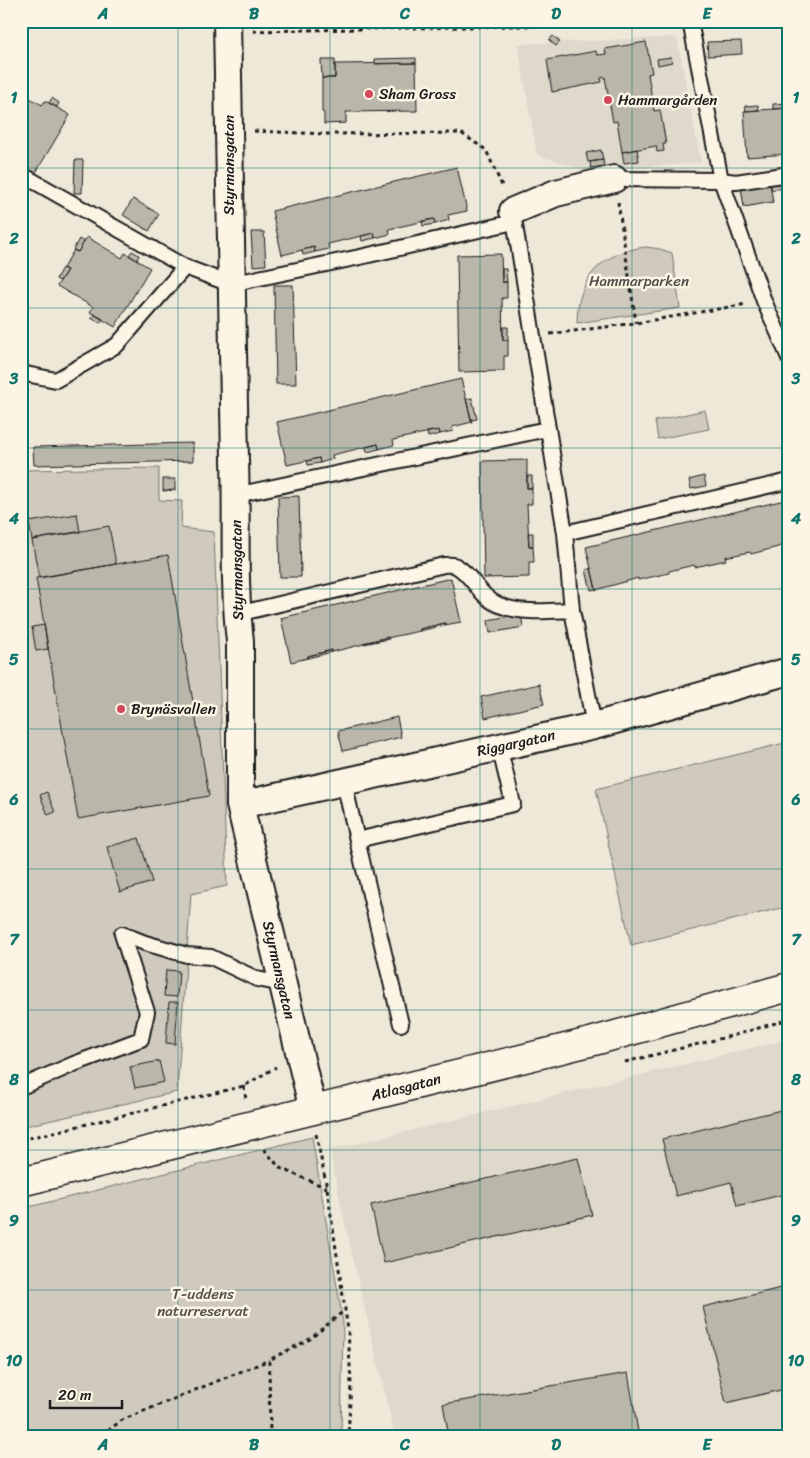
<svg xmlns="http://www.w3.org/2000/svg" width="810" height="1458" font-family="Sriracha,sans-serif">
	<rect width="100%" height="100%" fill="#eee8d9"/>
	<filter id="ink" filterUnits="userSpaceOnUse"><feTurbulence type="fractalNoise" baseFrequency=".02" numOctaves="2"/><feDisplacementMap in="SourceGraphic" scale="10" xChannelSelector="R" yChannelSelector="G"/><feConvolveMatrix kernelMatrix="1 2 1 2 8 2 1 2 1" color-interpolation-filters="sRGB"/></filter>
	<g filter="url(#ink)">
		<path fill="#ded9cb" d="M677,37L701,163L588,171L537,155L518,44Z
			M789,1039V1437H395L342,1211L330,1150Z"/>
		<path fill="#cfcabd" stroke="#76736c" d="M646,247L660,249L672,253L680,308L577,323C577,278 602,252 646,247Z
			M705,410L709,429L658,439L655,421Z
			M159,468V500L182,501L181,528L214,532L227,886L191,894L177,1092L21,1127V470Z
			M789,742V906L631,945L596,789Z
			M312,1137L343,1322L341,1437H21V1209Z"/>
		<path fill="#bab6aa" stroke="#1c1c1c" d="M553,36L560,42L556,46L549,40Z
			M741,41L742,54L708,56L707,42Z
			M646,42L652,73L648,74L654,111L660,110L666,144H663L664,151L657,152L656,146L622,152L617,121L613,122L605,77L601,78L602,82L552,92L547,60L596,51L597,55L606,54L605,49Z
			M671,57L672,62L658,65L657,59Z
			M416,58V63L375,64V59Z
			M321,60H335V78H322Z
			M416,63L417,111L346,112V123L324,124V113L322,112V78H335V64Z
			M21,93L42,105L45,101L70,115L35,174L21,166Z
			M52,98L59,103L57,107L49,103Z
			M789,103V108L773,109V104Z
			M758,105L759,110L746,111L745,106Z
			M789,108V154L747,157L744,111Z
			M637,149L639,161L624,163L622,152Z
			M601,150L603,160L588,162L586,153Z
			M75,160H83L82,193H74Z
			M603,160L604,166L591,168L590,162Z
			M457,167L467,211L448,215L449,220L435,224L434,219L389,229L390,234L375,238L374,233L328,244L329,249L315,252L314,247L282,255L272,211Z
			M789,180V187L772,190L770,183Z
			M770,184L773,202L744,207L741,188Z
			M133,199L159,214L149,231L123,215Z
			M434,219L435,224L423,226L422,221Z
			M251,232H264L266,265L253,266Z
			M374,233L375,238L362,241L361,236Z
			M87,237L122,258L125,253L150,268L115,327L90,312L93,307L57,286L67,270L63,268L74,250L78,252Z
			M79,239L84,242L78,252L73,250Z
			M314,247L315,252L303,255L302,250Z
			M132,251L139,255L137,260L129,255Z
			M501,254L502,282H507V298H502L503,340H508V356H504V371L459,372L457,255Z
			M62,268L67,270L60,281L56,279Z
			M502,269H506L507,282H502Z
			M274,285H293L296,384H276Z
			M94,314L103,319L100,323L91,318Z
			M503,327H508V340H503Z
			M461,379L472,422L452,427L453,431L440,434L439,430L393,440L394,445L379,449L378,444L332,455L333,459L320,463L319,458L287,465L277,422Z
			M472,398L477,419L471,420L466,399Z
			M439,430L440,434L428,437L427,432Z
			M193,443V461L34,465L33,447Z
			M378,444L379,449L367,452L366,447Z
			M319,458L320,463L308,465L307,461Z
			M527,460V488H532V504H527L529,546H533L534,562H529V577L484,578L482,461Z
			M527,476H532V488H527Z
			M704,476L706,486L691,489L689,480Z
			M163,479H175V490L163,491Z
			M299,496L301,577H280L278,497Z
			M789,499V542L781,544L782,546L751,554L750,552L725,557L726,560L695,567L694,565L669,571V573L638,580V578L596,590L586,547Z
			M77,514L80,532L32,540L29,522Z
			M109,526L116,564L39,578L32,540Z
			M528,533H533V546H529Z
			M168,555L209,796L78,819L36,578Z
			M591,568L596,589L591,590L586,570Z
			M451,578L461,622L445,625V623L420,629V631L363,643L364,644L332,652V650L308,656V658L291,662L281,618Z
			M521,614L523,627L490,633L488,620Z
			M445,623V625L420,631V629Z
			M44,625L48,649L36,651L32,627Z
			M388,637L389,639L364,644L363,643Z
			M332,650V652L308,658V656Z
			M539,684L544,704L485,718L481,697Z
			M397,717L401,737L343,751L338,731Z
			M47,792L55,812L48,815L40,795Z
			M139,838L152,882L120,892L107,847Z
			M166,970L179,971L177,997L164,996Z
			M169,1002H178L175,1044L166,1043Z
			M159,1061L164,1082L135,1088L130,1067Z
			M789,1108V1166L784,1167L789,1193L737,1206L731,1182L676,1196L662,1139Z
			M578,1158L592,1215L384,1263L371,1205Z
			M789,1286V1388L726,1403L703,1307Z
			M628,1373L639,1437H449L443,1404Z"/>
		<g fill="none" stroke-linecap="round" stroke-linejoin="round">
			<g stroke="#1c1c1c" stroke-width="18">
				<path id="service" d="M690,21L721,180L764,301L789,358
					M21,174L185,267L230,284L360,257L514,222
					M614,179L721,180L736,182L789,174
					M513,213L565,533L572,610L594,726
					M21,370L26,374L56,380L117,345L185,267
					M236,495L547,429
					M565,533L789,481
					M237,614L444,565C448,565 453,564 456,566C472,574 479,597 499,605C522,614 548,611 572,610
					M344,782L357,840L513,804L499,746
					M357,840L401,1024
					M21,1087L74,1064L141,1039L147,1012L122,934L145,943L187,955L211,957L257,979L283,984"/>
			</g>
			<g stroke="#1c1c1c" stroke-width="30">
				<path id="minor" d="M227,21C229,167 231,313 235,460C237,520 233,581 240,641V805L313,1110
					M513,211L556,193L614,179
					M240,805L594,726L789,671"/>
			</g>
			<g stroke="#1c1c1c" stroke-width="31">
				<path id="tertiary" d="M21,1182L594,1041L789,987"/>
			</g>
			<path stroke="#1c1c1c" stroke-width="3" stroke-dasharray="4 4" stroke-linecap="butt" d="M253,31L672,23
				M254,131L325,134L461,133L486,150L503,188
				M618,202L636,323
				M550,334L636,323L747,304
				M625,1062L735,1035L789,1019
				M244,1086L246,1100
				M316,1134L327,1188L348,1330L351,1384L348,1437
				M21,1140L244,1086L276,1067
				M264,1149L280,1168L327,1188
				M103,1437L105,1433L122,1420L269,1360
				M270,1437L269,1360L310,1339L346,1309"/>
			<use href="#service" stroke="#fcf5e5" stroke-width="14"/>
			<use href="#minor" stroke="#fcf5e5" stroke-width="26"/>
			<use href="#tertiary" stroke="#fcf5e5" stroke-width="28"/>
		</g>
	</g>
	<path fill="none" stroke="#0f766e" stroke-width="1" stroke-opacity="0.55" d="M178,21V1437M330,21V1437M480,21V1437M632,21V1437M21,168H789M21,308H789M21,448H789M21,589H789M21,729H789M21,869H789M21,1010H789M21,1150H789M21,1290H789"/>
	<g fill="#d1495b" stroke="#fcf5e5" stroke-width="2">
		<circle cx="369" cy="94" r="5"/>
		<circle cx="608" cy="100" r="5"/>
		<circle cx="121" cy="709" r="5"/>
	</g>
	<g text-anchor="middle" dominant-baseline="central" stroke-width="5" stroke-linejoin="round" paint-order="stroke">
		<g font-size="15" fill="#1c1c1c" stroke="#fcf5e5" text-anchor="start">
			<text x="379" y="94">Sham Gross</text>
			<text x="618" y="100">Hammargården</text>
			<text x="131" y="709">Brynäsvallen</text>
		</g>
		<g font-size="15" fill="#1c1c1c" stroke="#fcf5e5">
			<text transform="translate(229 165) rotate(-90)">Styrmansgatan</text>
			<text transform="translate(237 570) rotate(-91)">Styrmansgatan</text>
			<text transform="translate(516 743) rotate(-12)">Riggargatan</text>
			<text transform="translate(279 970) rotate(77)">Styrmansgatan</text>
			<text transform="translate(406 1087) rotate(-14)">Atlasgatan</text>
		</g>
		<g font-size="15" fill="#52504c" stroke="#fcf5e5">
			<text x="639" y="281">Hammarparken</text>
			<text x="203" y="1294">T-uddens<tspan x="203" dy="17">naturreservat</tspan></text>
		</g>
	</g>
	<rect width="810" height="1458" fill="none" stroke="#fcf5e5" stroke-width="55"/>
	<path d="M50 1400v8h72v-8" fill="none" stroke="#1c1c1c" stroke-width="2.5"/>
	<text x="58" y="1400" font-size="15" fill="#1c1c1c" stroke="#fcf5e5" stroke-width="4" paint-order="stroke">20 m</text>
	<rect x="28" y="28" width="754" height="1402" fill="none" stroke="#0f766e" stroke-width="2"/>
	<g font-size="16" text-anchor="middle" font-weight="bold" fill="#0f766e">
		<text x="103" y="19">A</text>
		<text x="254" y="19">B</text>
		<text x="405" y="19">C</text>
		<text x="556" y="19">D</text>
		<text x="707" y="19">E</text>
		<text x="14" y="103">1</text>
		<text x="796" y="103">1</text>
		<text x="14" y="244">2</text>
		<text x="796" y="244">2</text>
		<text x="14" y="384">3</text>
		<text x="796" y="384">3</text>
		<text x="14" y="524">4</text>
		<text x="796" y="524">4</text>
		<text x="14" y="665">5</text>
		<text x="796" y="665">5</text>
		<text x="14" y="805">6</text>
		<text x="796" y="805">6</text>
		<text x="14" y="945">7</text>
		<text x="796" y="945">7</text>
		<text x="14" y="1085">8</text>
		<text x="796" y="1085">8</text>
		<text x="14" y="1226">9</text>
		<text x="796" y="1226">9</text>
		<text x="14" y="1366">10</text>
		<text x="796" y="1366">10</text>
		<text x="103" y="1450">A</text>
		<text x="254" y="1450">B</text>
		<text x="405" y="1450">C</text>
		<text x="556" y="1450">D</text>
		<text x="707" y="1450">E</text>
	</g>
</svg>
